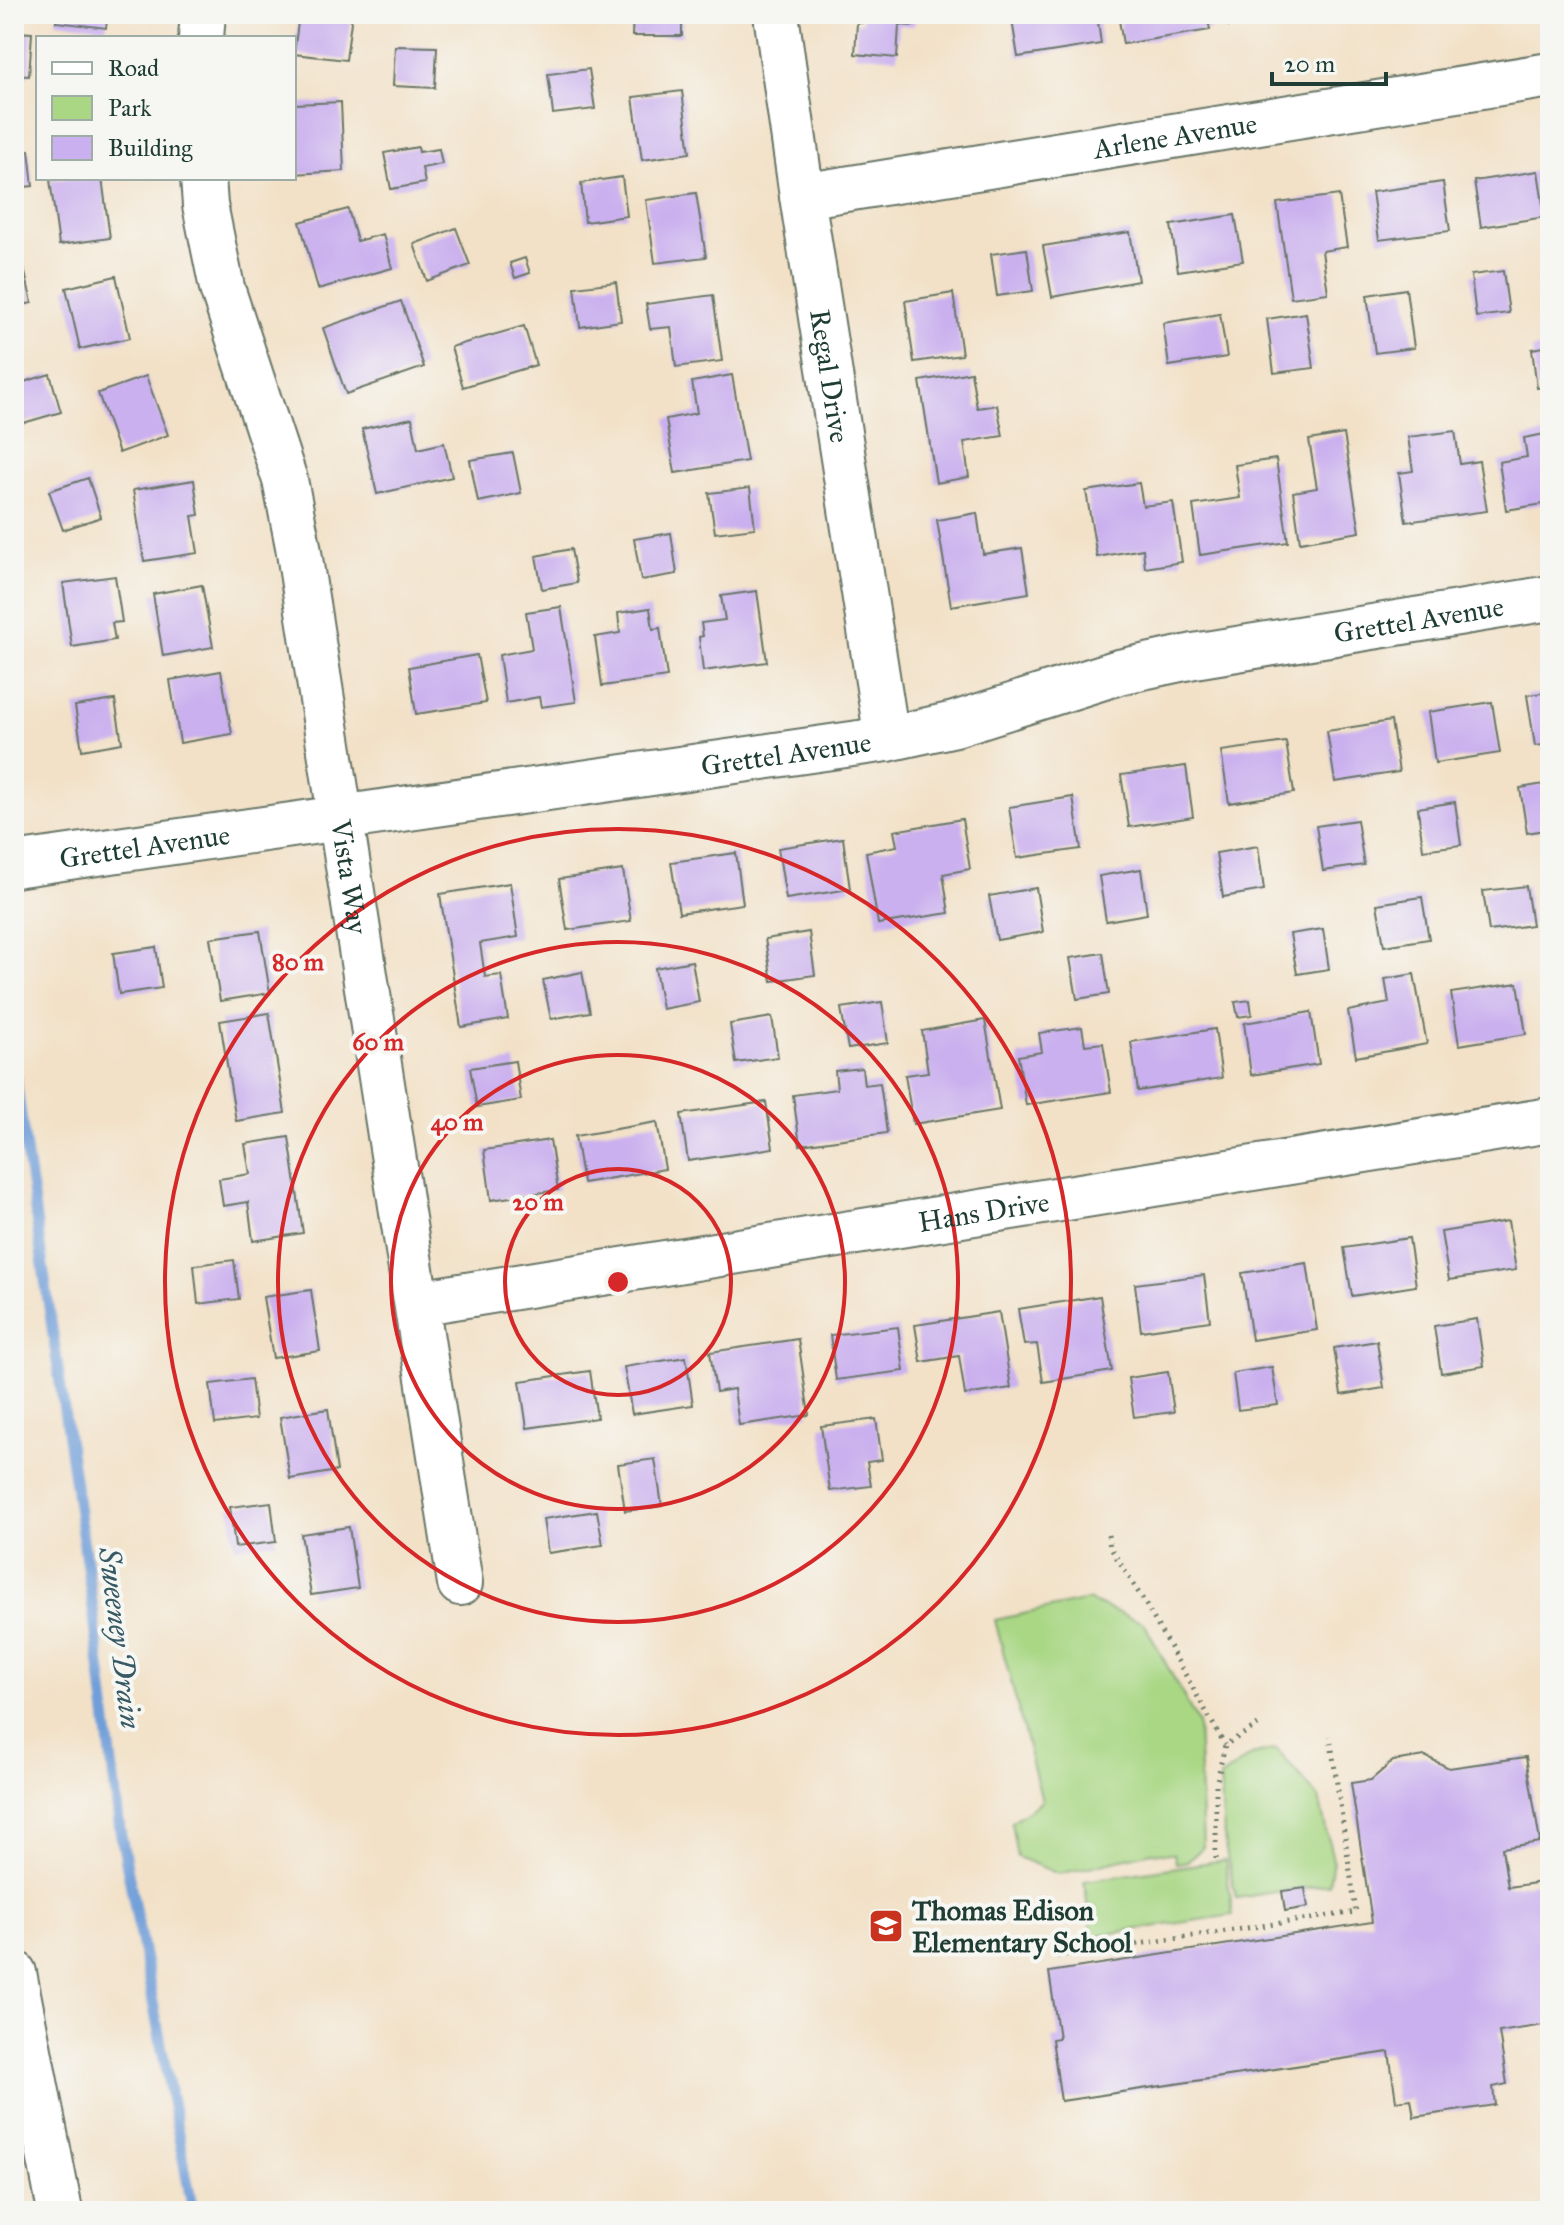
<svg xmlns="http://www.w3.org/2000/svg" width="1564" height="2225" font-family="'IM FELL Great Primer',serif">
	<rect width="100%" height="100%" fill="#f6f6f2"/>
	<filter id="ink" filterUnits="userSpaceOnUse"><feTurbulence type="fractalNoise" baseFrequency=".0125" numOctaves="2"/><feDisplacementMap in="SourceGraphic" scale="16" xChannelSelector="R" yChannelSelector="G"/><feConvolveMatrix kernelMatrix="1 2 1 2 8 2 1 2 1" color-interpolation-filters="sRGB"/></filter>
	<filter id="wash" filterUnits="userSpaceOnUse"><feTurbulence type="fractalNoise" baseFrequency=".006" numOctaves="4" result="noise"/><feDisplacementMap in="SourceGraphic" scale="32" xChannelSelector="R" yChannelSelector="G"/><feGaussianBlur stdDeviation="1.8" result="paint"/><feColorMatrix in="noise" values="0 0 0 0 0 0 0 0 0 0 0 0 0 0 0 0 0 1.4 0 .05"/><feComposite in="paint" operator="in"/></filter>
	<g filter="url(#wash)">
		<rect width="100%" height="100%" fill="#f2e1c7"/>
		<path fill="#a9d784" stroke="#648a5c" stroke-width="2" d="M1087,1600L1144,1623L1198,1723L1203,1847L1188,1861L1176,1863L1174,1854L1152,1852L1059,1874L1017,1857L1011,1822L1042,1801L995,1620Z
			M1276,1749L1319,1798L1333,1860L1329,1884L1236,1898L1225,1846L1220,1778L1252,1755Z
			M1225,1860L1233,1915L1092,1936L1084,1881Z"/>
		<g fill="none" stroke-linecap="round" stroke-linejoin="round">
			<path stroke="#709ed8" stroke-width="11" d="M14,1068L93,1608L120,1830L193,2211"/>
		</g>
		<g id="blocks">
			<path fill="#cab0ee" d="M57,14H108L106,28L56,22Z
				M299,14H352L346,60L294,54Z
				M633,14H682V36H632Z
				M863,14H915L914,26L899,25L897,58L855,54L857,23H862Z
				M1011,14H1097L1101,44L1018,57Z
				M1118,14H1207L1210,30L1123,44Z
				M1228,14H1301V16L1229,26Z
				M14,32L32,33L29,76L14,75Z
				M395,46L437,47L435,88L393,86Z
				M589,69L595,109L553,114L548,74Z
				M682,91L690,153L642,160L633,97Z
				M341,102L344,171L294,174V104Z
				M418,147L419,152L439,149L442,164L422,168L425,183L391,189L384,153Z
				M29,150L33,186L14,188V151Z
				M1538,171L1545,217L1481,227L1474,181Z
				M622,177L627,216L585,222L581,183Z
				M70,178H102L110,238L59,245L50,180Z
				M1443,182L1450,231L1379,240L1372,192Z
				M696,193L706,257L655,263L646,200Z
				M1339,195L1347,247L1322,251L1328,293L1291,298L1277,203Z
				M348,209L357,241L383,234L392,268L318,289L300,222Z
				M1235,215L1243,261L1178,271L1171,225Z
				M456,228L470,265L427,281L414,244Z
				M1130,232L1138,281L1052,297L1043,246Z
				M1027,249L1033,291L997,296L991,254Z
				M525,258L530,273L515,278L510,263Z
				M23,264L32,303L14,307V266Z
				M1503,271L1509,313L1476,317L1471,275Z
				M116,276L130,338L80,349L66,288Z
				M616,282L621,321L580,327L575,287Z
				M1406,289L1414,348L1375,353L1367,295Z
				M953,293L962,355L914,362L905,301Z
				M713,295L722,361L676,367L671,327L650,329L646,304Z
				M401,301L424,367L346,394L323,328Z
				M1306,313L1314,368L1274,373L1267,319Z
				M1220,314L1227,357L1169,366L1163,323Z
				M524,326L536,365L463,387L451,347Z
				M1550,346V387L1537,388L1532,349Z
				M971,372L977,408L997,405L1003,436L964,442L969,477L936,483L920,381Z
				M50,374L61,412L20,424L14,404V385Z
				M732,375L747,461L675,473L666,419L697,413L692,382Z
				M146,376L168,435L119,453L98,393Z
				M412,418L418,449L444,443L452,477L377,494L362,429Z
				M1455,431L1460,464L1479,461L1487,511L1406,522L1399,473L1413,471L1408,437Z
				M1550,433V503L1506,510L1499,462L1527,457L1524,438Z
				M1344,434L1360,532L1300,542L1293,492L1317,488L1309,440Z
				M513,453L521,493L478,502L470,460Z
				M1276,459L1288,542L1200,555L1193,505L1240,498L1235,465Z
				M88,478L101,517L63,530L49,491Z
				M194,480L199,515L192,516L198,553L144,561L133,490Z
				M1139,483L1143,506L1173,502L1182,562L1145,568L1143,549L1097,557L1086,491Z
				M750,488L755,528L715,533L709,493Z
				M977,513L983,554L1022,548L1029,593L951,606L937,520Z
				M671,533L677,574L641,580L634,539Z
				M571,549L577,583L542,589L536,556Z
				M115,576L122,622L112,623L115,640L72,647L63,583Z
				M202,585L213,647L163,656L153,594Z
				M757,591L767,662L703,671L699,637L703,636L701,623L725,620L721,596Z
				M561,607L576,702L541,707L539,697L506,703L499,655L532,649L526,612Z
				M650,608L653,629L660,628L667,677L602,686L595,637L620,633L618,613Z
				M477,655L486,703L416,714L409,667Z
				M221,671L232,734L180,743L170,680Z
				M1550,692V744L1535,746L1527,695Z
				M115,700L122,743L82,750L75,706Z
				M1492,702L1500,753L1435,763L1428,712Z
				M1391,721L1399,772L1335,782L1327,731Z
				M1286,742L1294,793L1229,803L1221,751Z
				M1186,766L1193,817L1129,827L1121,775Z
				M1550,783V829L1527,833L1520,788Z
				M1073,797L1081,849L1017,858L1009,807Z
				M1455,802L1461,845L1423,850L1418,808Z
				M962,819L970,869L943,874L949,913L878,924L866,852L897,846L894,831Z
				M1357,820L1364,865L1323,871L1316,826Z
				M843,838L850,889L786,899L778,848Z
				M1258,846L1264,890L1223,897L1216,853Z
				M736,853L743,904L679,913L671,862Z
				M1141,869L1147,914L1106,921L1099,876Z
				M623,870L631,921L567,930L559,879Z
				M510,883L518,937L480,943L485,977L501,975L508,1019L461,1027L440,894Z
				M1526,886L1532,925L1489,931L1483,891Z
				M1036,888L1043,932L997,940L989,896Z
				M1422,897L1429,939L1384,946L1377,904Z
				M1323,929L1329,969L1297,974L1290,934Z
				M260,931L270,993L220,1001L210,938Z
				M809,932L815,975L772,981L765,939Z
				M156,947L162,988L119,994L113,953Z
				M1103,953L1109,994L1077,999L1070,958Z
				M692,961L699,1002L662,1009L655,968Z
				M582,972L590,1012L551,1019L543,980Z
				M1414,974L1427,1044L1356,1057L1348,1011L1389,1003L1385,979Z
				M1518,983L1526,1034L1459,1045L1451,993Z
				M1250,1000L1252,1015L1238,1017L1235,1002Z
				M882,1002L888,1043L848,1049L841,1008Z
				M1311,1012L1319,1064L1251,1075L1244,1023Z
				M269,1013L285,1113L236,1121L220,1021Z
				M772,1017L778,1057L736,1063L730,1024Z
				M985,1020L1000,1110L913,1124L905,1075L928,1072L922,1031Z
				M1082,1027L1085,1045L1103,1043L1111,1092L1026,1105L1018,1056L1042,1052L1039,1033Z
				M1215,1029L1222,1078L1138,1091L1131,1042Z
				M515,1061L521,1100L477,1107L470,1068Z
				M862,1068L864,1085L880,1083L887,1133L800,1145L793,1095L837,1089L835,1071Z
				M766,1102L773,1148L688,1161L681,1114Z
				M657,1122L665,1169L583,1183L575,1136Z
				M289,1137L303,1233L253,1241L248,1202L223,1206L219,1179L250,1174L245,1144Z
				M550,1140L558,1190L491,1200L484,1150Z
				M1508,1221L1516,1270L1449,1280L1441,1232Z
				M1409,1238L1416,1286L1352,1296L1344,1248Z
				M234,1260L239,1299L198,1304L194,1265Z
				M1307,1263L1317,1330L1252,1340L1242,1273Z
				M1204,1275L1210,1321L1141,1331L1135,1284Z
				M311,1290L320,1351L273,1358L263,1297Z
				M1100,1296L1112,1371L1043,1382L1037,1344L1024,1345L1018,1309Z
				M1550,1307V1358H1548L1541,1309Z
				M999,1312L1011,1388L965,1395L959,1356L921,1362L915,1325Z
				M1477,1319L1484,1366L1441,1373L1434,1326Z
				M898,1327L904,1371L836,1380L830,1335Z
				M798,1339L809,1415L739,1425L734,1389L716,1392L710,1352Z
				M1377,1341L1384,1388L1341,1395L1334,1348Z
				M686,1357L693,1405L632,1414L624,1367Z
				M1272,1367L1278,1405L1238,1410L1233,1373Z
				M590,1371L597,1418L527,1428L520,1381Z
				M1168,1372L1174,1412L1134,1417L1128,1378Z
				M251,1379L256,1419L215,1424L210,1384Z
				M328,1409L337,1471L290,1479L280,1417Z
				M876,1419L882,1460L867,1462L871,1486L830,1491L821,1426Z
				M655,1459L662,1506L625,1511L618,1464Z
				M271,1502L276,1542L235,1547L230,1507Z
				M597,1511L603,1545L548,1553L543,1519Z
				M349,1527L358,1588L311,1595L301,1534Z
				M1425,1756L1449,1768L1526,1757L1540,1842L1502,1848L1508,1887L1550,1881V2024L1499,2032L1507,2084L1493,2087L1495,2105L1414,2117L1411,2099L1396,2101L1389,2052L1061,2101L1052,2039L1059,2038L1049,1972L1372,1922L1351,1783L1371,1780L1393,1761Z
				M1305,1888L1308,1907L1285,1911L1282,1891Z"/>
		</g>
	</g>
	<g filter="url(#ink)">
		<use href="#blocks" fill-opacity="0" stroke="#697667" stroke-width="2"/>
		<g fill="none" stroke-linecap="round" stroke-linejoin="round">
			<g stroke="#697667" stroke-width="48">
				<g id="minor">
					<path id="s1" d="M776,14L802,196L887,739"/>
					<path d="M201,38L203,14"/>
					<path id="s2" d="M203,178L205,205L222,288L285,480L298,546L460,1583"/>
					<path id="s3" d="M802,196L1550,75"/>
					<path id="s4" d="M14,865L887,739L955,724L1119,672L1194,656L1550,598"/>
					<path id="s5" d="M417,1303L1550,1120"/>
					<path d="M14,1973L60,2211"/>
				</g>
			</g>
			<path stroke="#697667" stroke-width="5" stroke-dasharray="2 6" stroke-linecap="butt" d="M1108,1535L1110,1547L1142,1598L1225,1745
				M1216,1859V1785L1225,1745L1258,1725
				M1057,1956L1356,1912L1330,1736"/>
			<use href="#minor" stroke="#fff" stroke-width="44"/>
		</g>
	</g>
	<g fill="none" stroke="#d62828" stroke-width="4">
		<circle cx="618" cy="1282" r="113"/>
		<circle cx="618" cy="1282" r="227"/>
		<circle cx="618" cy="1282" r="340"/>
		<circle cx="618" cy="1282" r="453"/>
	</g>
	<defs>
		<g id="school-square" transform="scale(1.8)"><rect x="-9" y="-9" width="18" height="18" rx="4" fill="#c8321e" stroke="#f6f6f2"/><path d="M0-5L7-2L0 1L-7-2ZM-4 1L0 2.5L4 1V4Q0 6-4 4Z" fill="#fff"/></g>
	</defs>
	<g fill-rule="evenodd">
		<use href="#school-square" x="886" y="1926"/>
	</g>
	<g text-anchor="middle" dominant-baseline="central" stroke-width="8" stroke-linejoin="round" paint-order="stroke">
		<g font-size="28" fill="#1f3d34" stroke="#f6f6f2">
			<text stroke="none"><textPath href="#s3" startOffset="378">Arlene Avenue</textPath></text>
			<text stroke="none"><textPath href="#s1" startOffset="366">Regal Drive</textPath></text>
			<text stroke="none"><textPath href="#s4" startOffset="1428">Grettel Avenue</textPath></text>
			<text stroke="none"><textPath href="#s4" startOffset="780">Grettel Avenue</textPath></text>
			<text stroke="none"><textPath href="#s4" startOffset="132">Grettel Avenue</textPath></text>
			<text stroke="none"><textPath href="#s2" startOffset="716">Vista Way</textPath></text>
			<text stroke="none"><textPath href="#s5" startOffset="574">Hans Drive</textPath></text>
		</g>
		<g font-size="28" font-weight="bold" fill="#1f3d34" stroke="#f6f6f2" text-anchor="start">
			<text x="912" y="1910">Thomas Edison<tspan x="912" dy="32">Elementary School</tspan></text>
		</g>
		<g font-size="30" font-style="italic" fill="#375a65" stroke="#f6f6f2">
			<text transform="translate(120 1638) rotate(83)">Sweeney Drain</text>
		</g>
	</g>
	<circle cx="618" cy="1282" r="12" fill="#d62828" stroke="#f6f6f2" stroke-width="4"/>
	<g font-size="24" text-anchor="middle" font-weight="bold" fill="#d62828" stroke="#f6f6f2" stroke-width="8" stroke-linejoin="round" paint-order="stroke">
		<text x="298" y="970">80 m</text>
		<text x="378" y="1050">60 m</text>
		<text x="457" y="1130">40 m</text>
		<text x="538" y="1210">20 m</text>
	</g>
	<rect width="1564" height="2225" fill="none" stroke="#f6f6f2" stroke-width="48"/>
	<rect x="36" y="36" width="260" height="144" fill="#f6f6f2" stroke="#a0aca6" stroke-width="2"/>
	<rect x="52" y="62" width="40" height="12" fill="#ffffff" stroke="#a0aca6" stroke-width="2"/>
	<text x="108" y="76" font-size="24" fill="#1f3d34">Road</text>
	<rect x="52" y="96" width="40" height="24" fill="#a9d784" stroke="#a0aca6" stroke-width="2"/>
	<text x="108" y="116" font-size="24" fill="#1f3d34">Park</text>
	<rect x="52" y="136" width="40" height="24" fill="#cab0ee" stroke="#a0aca6" stroke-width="2"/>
	<text x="108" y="156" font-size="24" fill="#1f3d34">Building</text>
	<path d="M1272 72v12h114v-12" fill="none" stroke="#1f3d34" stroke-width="4"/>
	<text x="1284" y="72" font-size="24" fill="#1f3d34" stroke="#f6f6f2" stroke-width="6" paint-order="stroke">20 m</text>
</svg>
